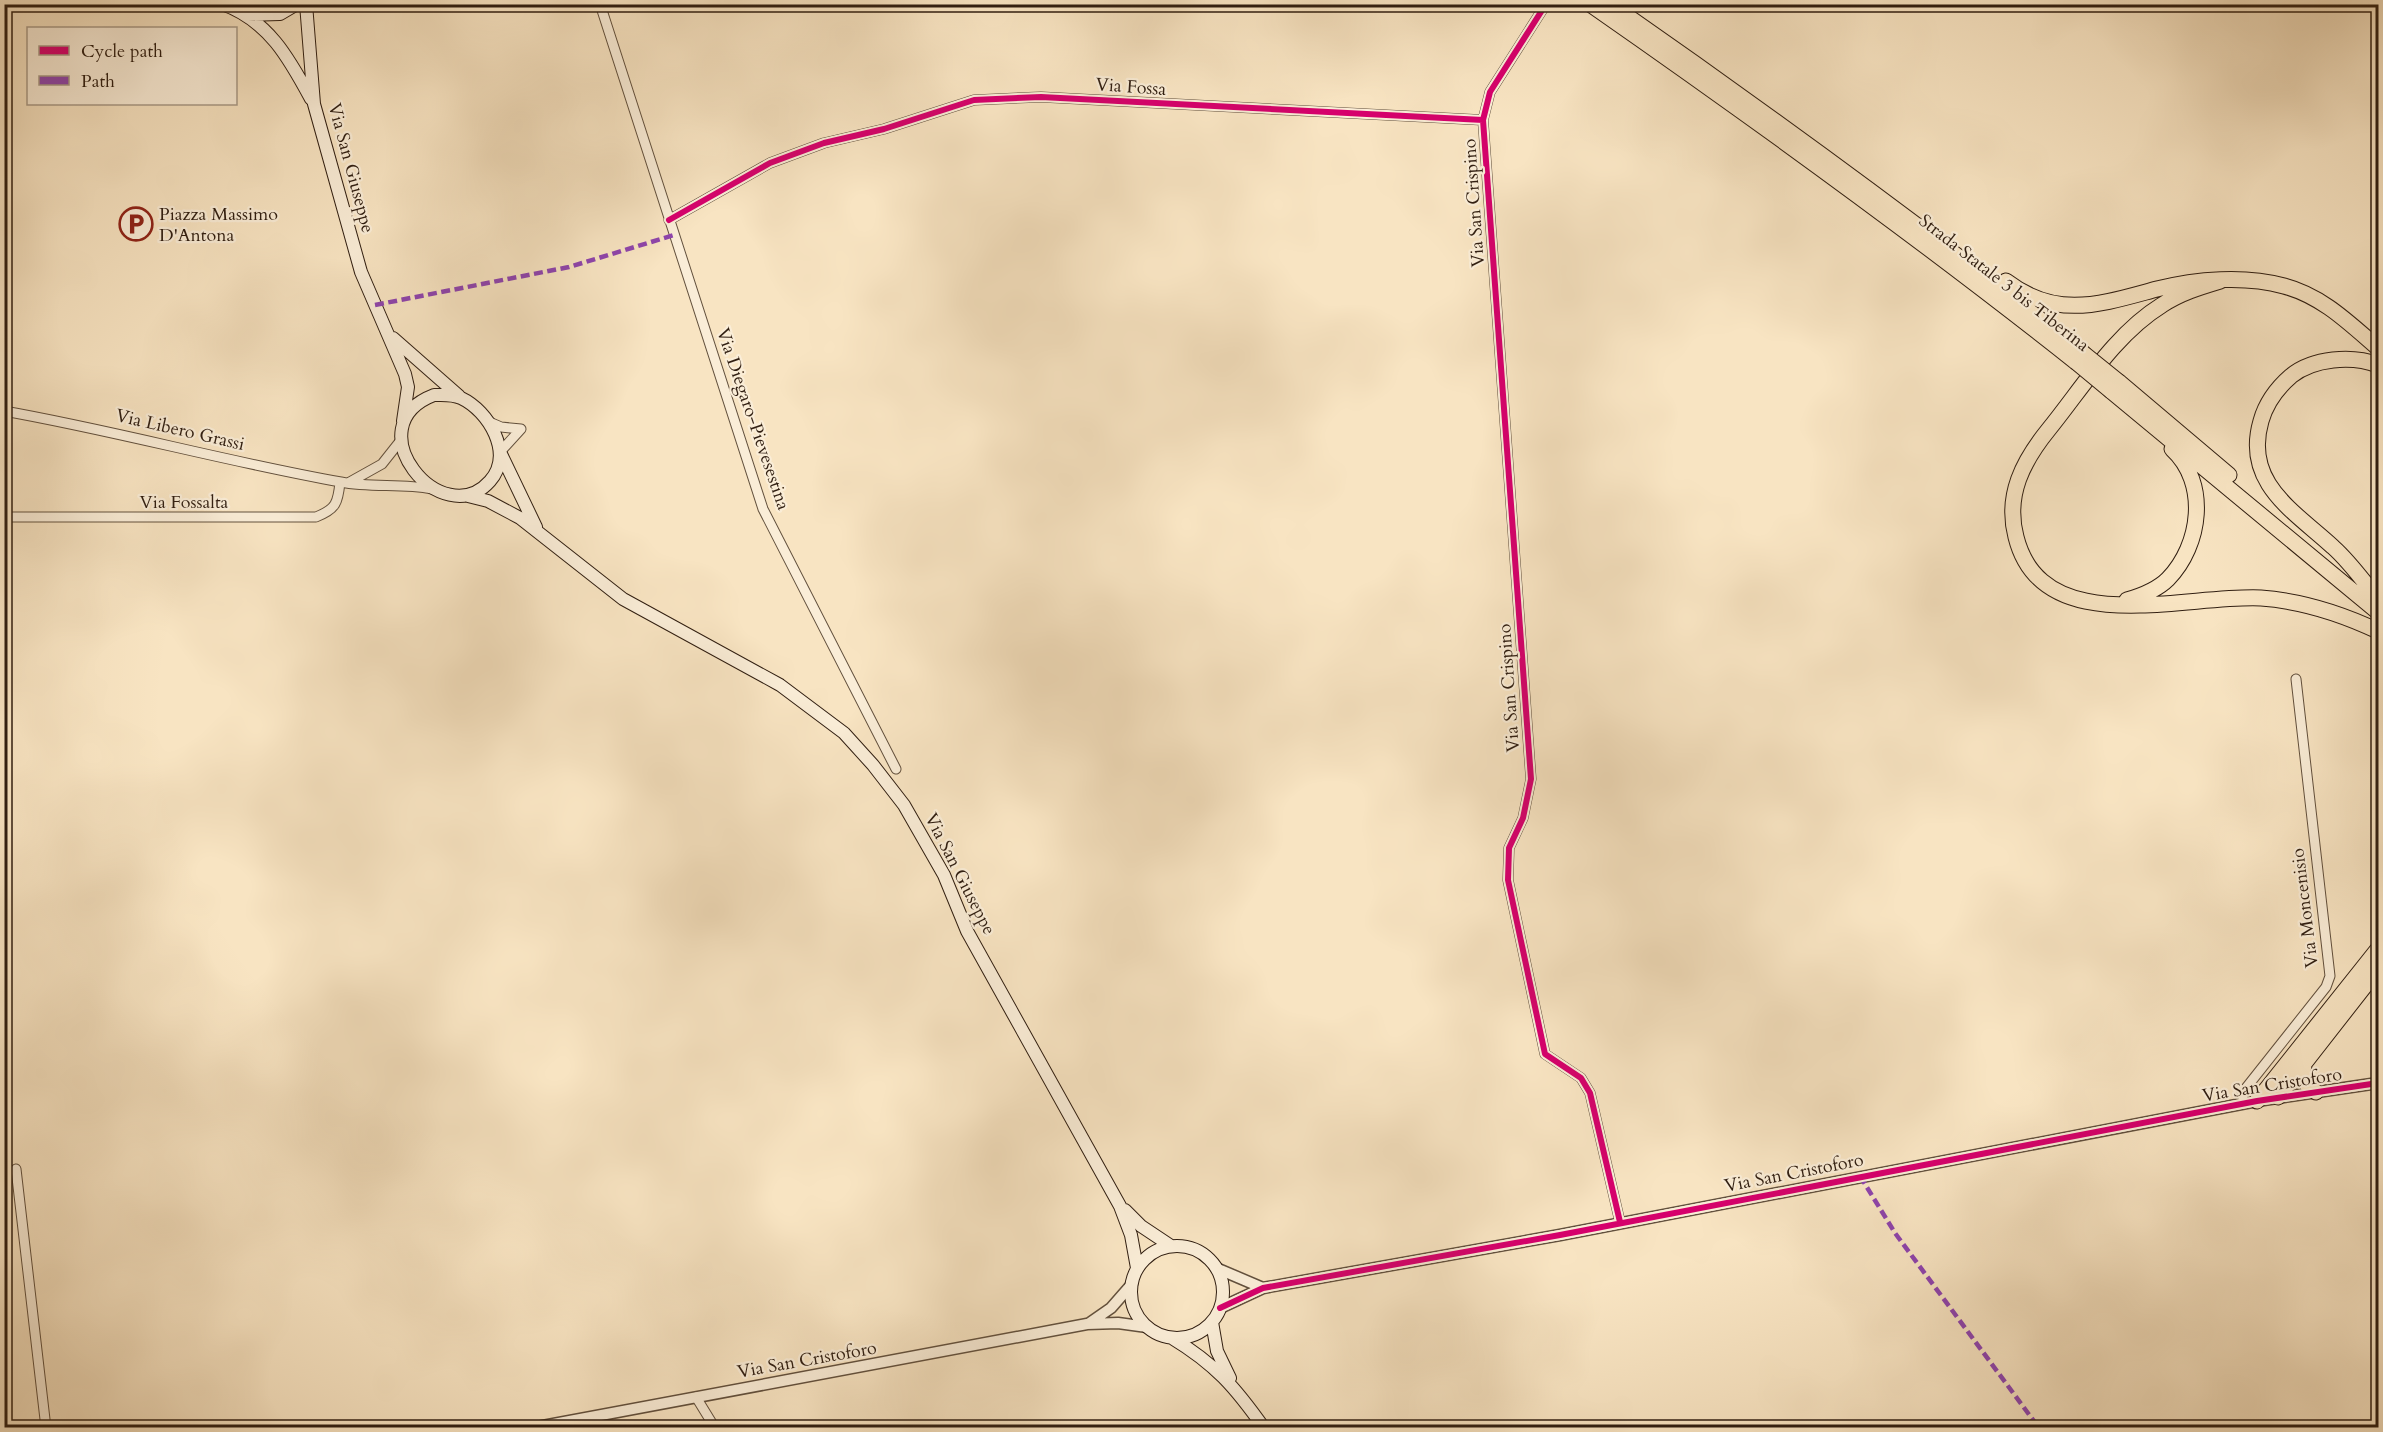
<svg xmlns="http://www.w3.org/2000/svg" width="2383" height="1432" font-family="Cardo,serif">
	<rect width="100%" height="100%" fill="#f8e4c2"/>
	<filter id="stains"><feTurbulence type="fractalNoise" baseFrequency=".00333" numOctaves="4"/><feColorMatrix values="0 0 0 0 .2 0 0 0 0 .09 0 0 0 0 .02 0 0 0 .5 -.17"/></filter>
	<radialGradient id="worn" r=".72"><stop offset=".6" stop-color="#630" stop-opacity="0"/><stop offset="1" stop-color="#630" stop-opacity=".3"/></radialGradient>
	<g fill="none" stroke-linecap="round" stroke-linejoin="round">
		<g stroke="#62503d" stroke-width="11">
			<path id="minor" d="M600,4L763,509L896,769
				M1483,120L1531,779L1523,818L1509,848L1508,880L1545,1054L1581,1078L1590,1093L1620,1222
				M669,220L770,163L824,143L884,129L974,100L1041,97L1483,120L1490,92L1546,4
				M4,411C117,431 228,462 341,482C371,488 402,483 432,489
				M487,421L501,427L521,429L500,452
				M348,483L382,464L401,440
				M4,517H316C336,509 338,503 340,482
				M2244,1103L2242,1093L2326,987L2330,976L2296,679
				M16,1169L46,1428
				M696,1397L715,1428"/>
		</g>
		<g stroke="#62503d" stroke-width="13">
			<path id="tertiary" d="M1216,1268L1263,1288
				M1220,1308L1263,1288L1560,1235L2257,1101L2378,1083
				M1088,1324L1111,1308L1132,1284
				M532,1428L1087,1324L1118,1323L1147,1327"/>
		</g>
		<g stroke="#301e11" stroke-width="14">
			<path id="secondary" d="M222,4C268,20 289,58 311,99
				M306,4L314,104L361,272L405,374L408,387L403,421
				M248,15L280,14L297,4
				M393,338L459,396
				M434,395C443,395 452,394 461,398C489,411 514,454 490,481C442,535 353,426 434,395Z
				M501,454L536,527
				M468,496L488,501L520,518L623,599L780,685L844,733L873,765L904,805L944,875L967,931L1120,1206L1131,1235L1137,1268
				M1125,1210L1141,1226L1171,1246
				M1131 1292a46 46 0 1 1 92 0a46 46 0 1 1-92 0Z
				M1212,1322L1217,1351L1230,1378
				M1172,1338C1215,1364 1235,1387 1264,1428"/>
		</g>
		<g stroke="#301e11" stroke-width="17">
			<path id="trunk" d="M1590,4C1755,119 1918,237 2076,362
				M1610,4C1771,116 1929,232 2083,353
				M2006,281C2057,320 2101,304 2157,289C2196,279 2245,275 2284,286C2322,296 2349,323 2378,348
				M2220,281C2200,287 2180,293 2162,305C2115,334 2083,387 2049,429C2023,461 2005,495 2016,537C2042,641 2185,594 2261,598C2302,601 2342,614 2378,631
				M2378,365C2352,355 2313,358 2291,376C2276,389 2266,403 2261,421C2243,483 2294,511 2333,547C2350,562 2364,582 2378,599
				M2119,382L2229,475
				M2111,391L2378,612
				M2127,600C2141,596 2157,590 2168,579C2201,545 2209,483 2172,449
				M2305,1061C2301,1077 2302,1083 2316,1092
				M2278,1097L2378,969
				M2257,1101L2378,949"/>
		</g>
		<use href="#minor" stroke="#faedd7" stroke-width="9"/>
		<use href="#tertiary" stroke="#faedd7" stroke-width="10"/>
		<use href="#secondary" stroke="#faedd7" stroke-width="12"/>
		<use href="#trunk" stroke="#f8e4c2" stroke-width="15"/>
		<g stroke="#301e11" stroke-width="17" stroke-linecap="butt">
			<path id="trunk-bridge" d="M2083,353L2119,382
				M2076,362L2111,391"/>
		</g>
		<use href="#trunk-bridge" stroke="#f8e4c2" stroke-width="15"/>
		<path stroke="#8e44ad" stroke-width="4.5" stroke-dasharray="9 4.5" stroke-linecap="butt" d="M375,305L569,267L674,235
			M1860,1176L1895,1233L2039,1428"/>
		<g stroke="#faedd7" stroke-width="10">
			<path id="cycleway" d="M1483,120L1531,779L1523,818L1509,848L1508,880L1545,1054L1581,1078L1590,1093L1620,1222
				M669,220L770,163L824,143L884,129L974,100L1041,97L1483,120L1490,92L1546,4
				M1220,1308L1263,1288L1560,1235L2257,1101L2378,1083"/>
		</g>
		<use href="#cycleway" stroke="#d6006c" stroke-width="6"/>
	</g>
	<defs>
		<g id="parking-ring" transform="scale(1.725)"><circle r="9.5" fill="#faedd7" stroke="#8f2418" stroke-width="1.5"/><path d="M-3.5-5.5H1a3.5 3.5 0 0 1 0 7H-1V5.5H-3.5ZM-1-3.4V-.6H.8a1.4 1.4 0 0 0 0-2.8Z" fill="#8f2418"/></g>
	</defs>
	<g fill-rule="evenodd">
		<use href="#parking-ring" x="136" y="224"/>
	</g>
	<g text-anchor="middle" dominant-baseline="central" stroke-width="4.5" stroke-linejoin="round" paint-order="stroke">
		<g font-size="18" fill="#301e11" stroke="#faedd7">
			<text transform="translate(1131 87) rotate(4)">Via Fossa</text>
			<text transform="translate(351 168) rotate(75)">Via San Giuseppe</text>
			<text transform="translate(1474 203) rotate(-94)">Via San Crispino</text>
			<text transform="translate(2004 283) rotate(38)">Strada Statale 3 bis Tiberina</text>
			<text transform="translate(753 419) rotate(71)">Via Diegaro-Pievesestina</text>
			<text transform="translate(180 430) rotate(13)">Via Libero Grassi</text>
			<text x="184" y="502">Via Fossalta</text>
			<text transform="translate(1509 688) rotate(-94)">Via San Crispino</text>
			<text transform="translate(960 874) rotate(63)">Via San Giuseppe</text>
			<text transform="translate(2305 908) rotate(-97)">Via Moncenisio</text>
			<text transform="translate(2272 1085) rotate(-9)">Via San Cristoforo</text>
			<text transform="translate(1794 1173) rotate(-11)">Via San Cristoforo</text>
			<text transform="translate(807 1360) rotate(-10)">Via San Cristoforo</text>
		</g>
		<g font-size="18" fill="#301e11" stroke="#faedd7" text-anchor="start">
			<text x="159" y="214">Piazza Massimo<tspan x="159" dy="21">D'Antona</tspan></text>
		</g>
	</g>
	<rect width="2383" height="1432" fill="none" stroke="#f8e4c2" stroke-width="24"/>
	<rect x="6" y="6" width="2371" height="1420" fill="none" stroke="#301e11" stroke-width="3"/>
	<rect x="12" y="12" width="2359" height="1408" fill="none" stroke="#301e11" stroke-width="1.5"/>
	<rect x="27" y="27" width="210" height="78" fill="#faedd7" stroke="#a99a88" stroke-width="1.5"/>
	<rect x="39" y="46" width="30" height="9" fill="#d6006c" stroke="#a99a88" stroke-width="1.5"/>
	<text x="81" y="57" font-size="18" fill="#301e11">Cycle path</text>
	<rect x="39" y="76" width="30" height="9" fill="#8e44ad" stroke="#a99a88" stroke-width="1.5"/>
	<text x="81" y="87" font-size="18" fill="#301e11">Path</text>
	<rect width="100%" height="100%" filter="url(#stains)"/>
	<rect width="100%" height="100%" fill="url(#worn)"/>
</svg>
